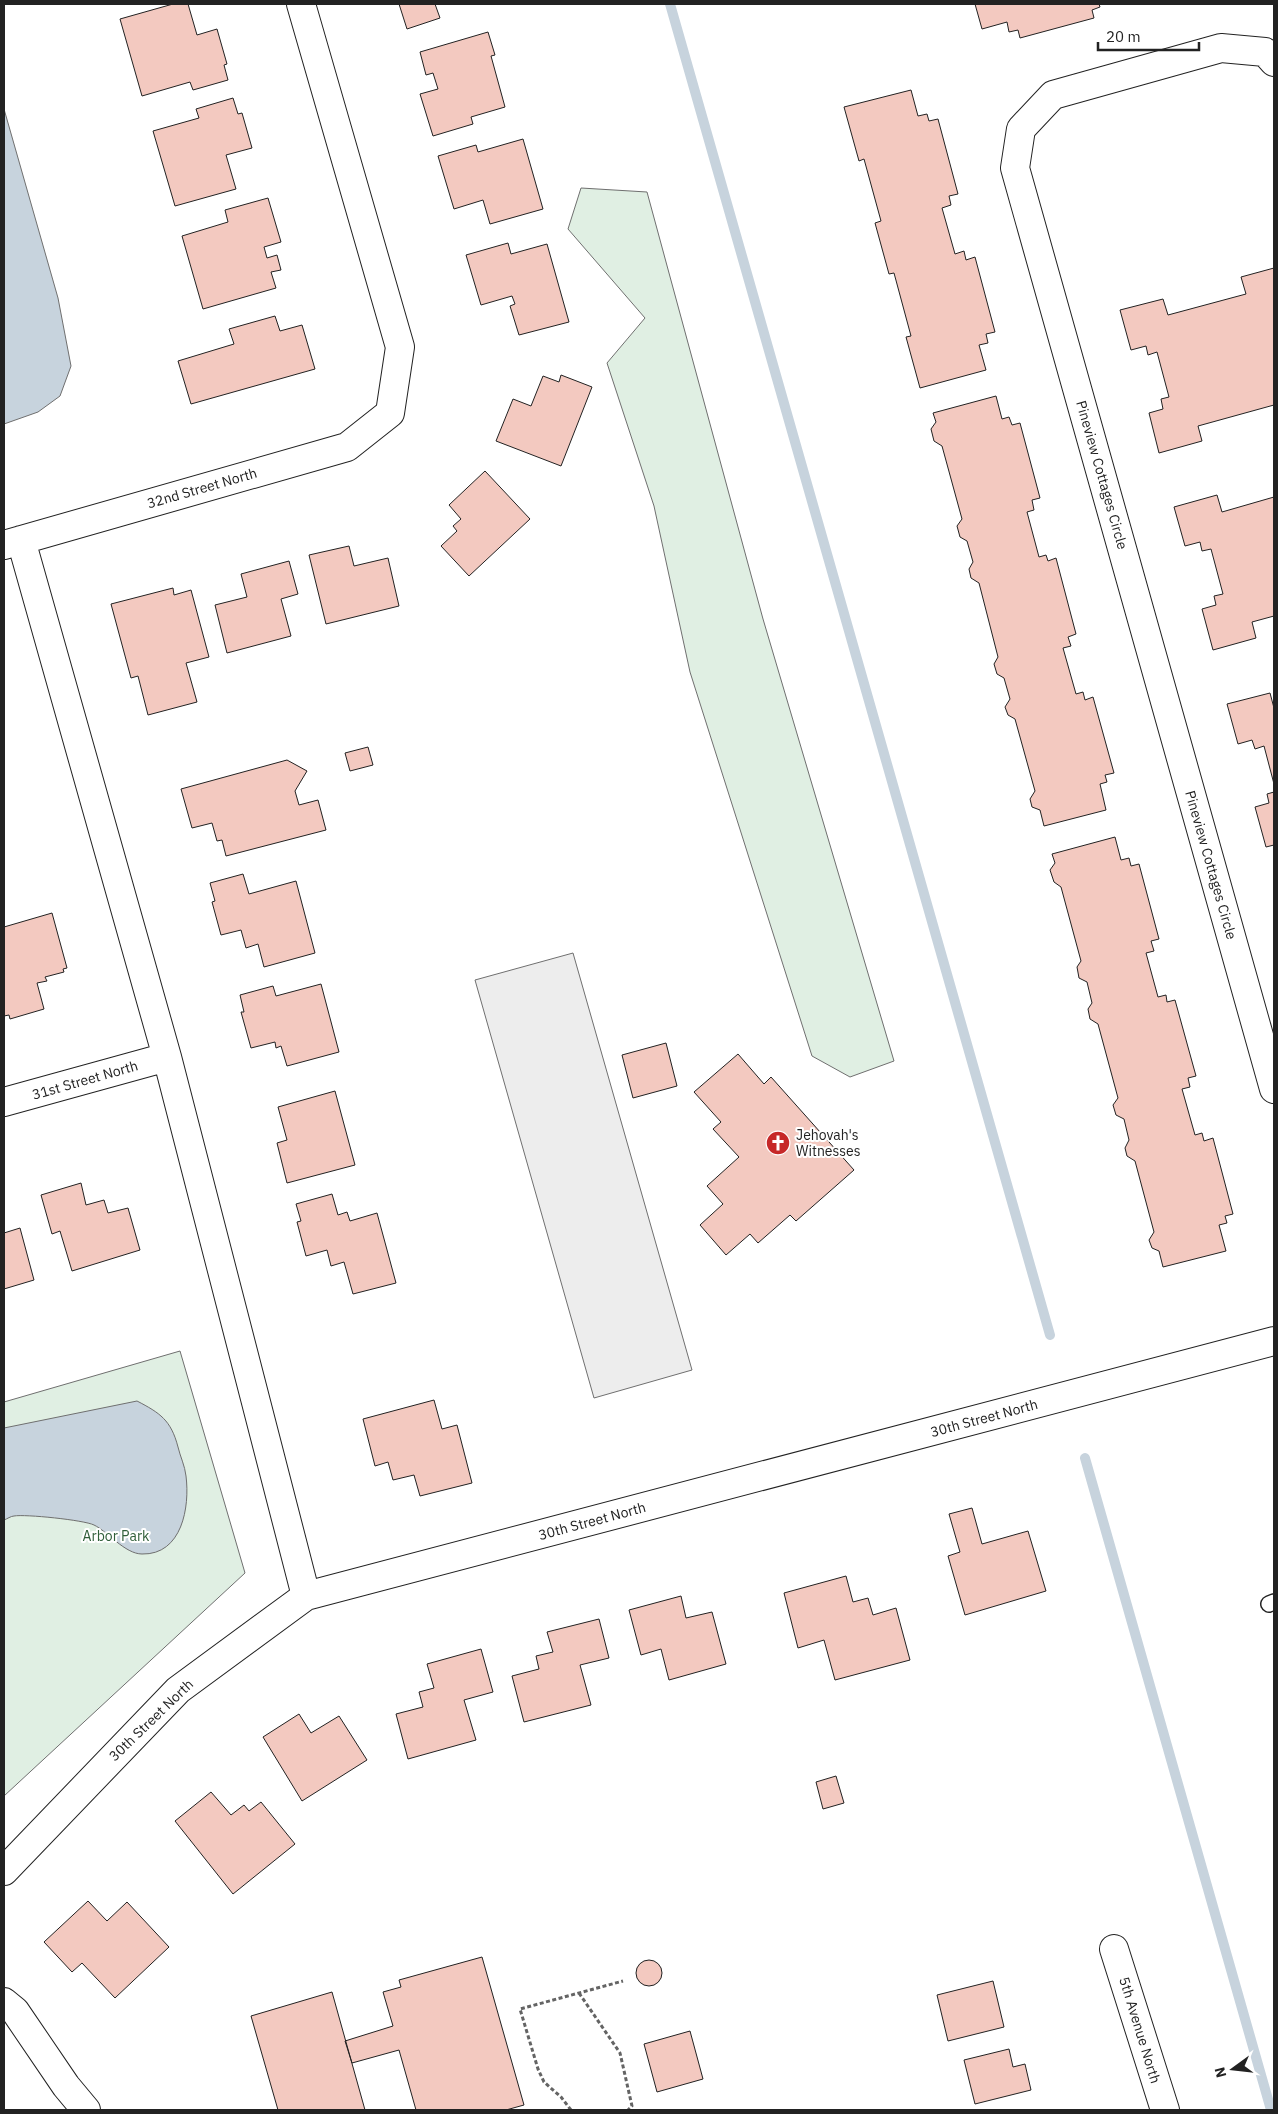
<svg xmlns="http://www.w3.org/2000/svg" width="1278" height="2114" font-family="'IBM Plex Sans',sans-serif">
	<rect width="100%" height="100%" fill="#fff"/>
	<path fill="#e0efe3" stroke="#6f6f6f" d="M581,188L647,192L763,619L894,1061L850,1077L812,1056L690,672L654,506L607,363L645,318L568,229Z
		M180,1351L245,1573L4,1796V1402Z"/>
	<path fill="#ededed" stroke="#6f6f6f" d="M573,953L692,1370L594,1398L475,980Z"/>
	<path fill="#c7d3dd" stroke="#6f6f6f" d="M4,109L58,298L71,366L60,396L38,412L4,424Z
		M137,1401C160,1413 171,1420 178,1447C180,1456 185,1466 186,1476C190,1507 182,1555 142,1554C125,1554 107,1531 94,1525C84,1520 25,1514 14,1516C11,1516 7,1519 4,1520V1428Z"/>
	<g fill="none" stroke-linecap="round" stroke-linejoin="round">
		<path stroke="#c7d3dd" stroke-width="10" d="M670,4L1050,1335
			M1085,1458L1271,2110"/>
	</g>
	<path fill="#f3c9c0" stroke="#222" d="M173,4H188L197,35L217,29L227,64L224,65L228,80L193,90L190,82L142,96L120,19Z
		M399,4H435L440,18L407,29Z
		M975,4H1099L1100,7L1092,10L1094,18L1020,38L1018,30L1009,32L1007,22L982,29Z
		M488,32L495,55L491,56L505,107L471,117L473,124L433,136L420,94L438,89L433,73L426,75L420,52Z
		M911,90L918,116L927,114L929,121L938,119L958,194L949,196L951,205L942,208L955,254L964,251L966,260L975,257L995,332L986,334L988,343L979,345L986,370L920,388L906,337L911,336L894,273L889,274L875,223L881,221L864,159L859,161L844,107Z
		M233,98L238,114L242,113L252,148L226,155L236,189L175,206L153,131L199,118L196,109Z
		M523,139L543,209L490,224L483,200L454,209L438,156L476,145L478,152Z
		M268,198L281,242L264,247L267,258L277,255L281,270L271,272L276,288L203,309L182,236L228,222L225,210Z
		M508,243L511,254L547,244L569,322L519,335L510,306L515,304L512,296L481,305L466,255Z
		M1274,268V405L1198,426L1202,441L1159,453L1149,413L1163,409L1161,399L1169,397L1157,352L1148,355L1146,346L1131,350L1120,310L1163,299L1168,315L1246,294L1241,277Z
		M275,316L280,331L302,325L315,369L191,404L178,361L234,344L229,329Z
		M561,375L592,387L561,466L496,441L513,399L531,406L543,376L559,382Z
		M996,396L1002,419L1009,417L1012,425L1020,423L1040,498L1032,500L1034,510L1027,512L1039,557L1046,555L1048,561L1056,558L1076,634L1068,637L1071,646L1063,648L1076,694L1083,692L1085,700L1093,697L1114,773L1105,775L1107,782L1100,784L1106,810L1044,826L1040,810L1032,807L1030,799L1035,791L1015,719L1008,715L1005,707L1010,699L1004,678L997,674L994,664L998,657L979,583L971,578L969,569L973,562L967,541L960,537L957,526L962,519L942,446L934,441L931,429L936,422L933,413Z
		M485,471L530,519L469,576L441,546L457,531L453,526L461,519L449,505Z
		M1217,495L1222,512L1274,497V616L1252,622L1256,638L1213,650L1202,609L1216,605L1214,596L1223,594L1211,549L1202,551L1200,542L1185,546L1174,507Z
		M349,546L354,566L388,558L399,606L326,624L309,555Z
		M289,561L298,594L281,599L291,636L227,653L215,605L247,597L241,574Z
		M173,588L174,595L191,590L209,657L186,663L197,702L148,715L138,676L131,678L111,604Z
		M1270,693L1274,708V784L1264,746L1255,749L1252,740L1238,744L1227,704Z
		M368,747L373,765L350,771L345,753Z
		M287,760L307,771L295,791L299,805L318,800L326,830L226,856L222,840L217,841L212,823L192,828L181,789Z
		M1274,792V845L1266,847L1255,807L1269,803L1267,794Z
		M1115,837L1121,860L1129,858L1131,866L1139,864L1159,939L1151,941L1154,951L1146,953L1158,997L1166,995L1167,1002L1175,1000L1196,1076L1188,1078L1190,1087L1182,1089L1195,1135L1202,1133L1204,1141L1213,1138L1233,1214L1225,1216L1227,1223L1219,1225L1226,1251L1163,1267L1159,1251L1152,1248L1149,1240L1154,1232L1135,1161L1127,1156L1125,1148L1129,1140L1124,1119L1116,1115L1113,1105L1118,1098L1098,1024L1090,1019L1088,1009L1092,1003L1087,982L1079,978L1077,967L1081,961L1061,887L1054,882L1050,870L1055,863L1052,854Z
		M243,874L249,894L296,881L315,953L264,967L258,944L246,948L241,930L221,935L212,902L215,901L210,883Z
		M52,913L67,968L63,969L64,972L45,977L47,981L37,983L44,1009L10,1019L9,1015L4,1016V927Z
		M321,984L339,1052L287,1066L281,1046L276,1048L275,1042L251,1048L241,1012H244L240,995L273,986L276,996Z
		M666,1043L677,1086L633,1098L622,1055Z
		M738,1054L764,1084L771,1077L854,1170L796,1221L790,1215L758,1243L750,1234L726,1255L700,1225L723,1204L707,1186L739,1157L713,1129L721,1122L694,1092Z
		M335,1091L355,1165L287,1183L277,1143L287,1140L278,1107Z
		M81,1183L86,1205L104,1200L108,1213L128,1208L140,1250L72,1271L60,1231L52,1234L41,1195Z
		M332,1194L338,1215L347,1212L350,1221L377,1213L396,1283L353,1294L344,1262L331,1266L327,1250L306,1256L297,1222L301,1221L296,1204Z
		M20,1228L34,1280L4,1289V1233Z
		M434,1400L442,1429L457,1425L472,1483L420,1496L414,1475L393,1480L388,1462L375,1466L363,1419Z
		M972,1508L982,1544L1028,1531L1046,1591L965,1615L948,1556L960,1552L949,1514Z
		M846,1576L853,1602L868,1598L873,1615L896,1608L910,1660L835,1680L824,1640L798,1648L784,1593Z
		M681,1596L686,1618L712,1612L726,1664L669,1680L661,1649L641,1655L629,1610Z
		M599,1619L609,1658L580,1665L591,1705L524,1722L512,1676L539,1669L536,1656L553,1652L547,1632Z
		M481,1649L493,1692L464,1700L476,1740L408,1759L396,1714L423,1707L419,1692L434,1688L427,1664Z
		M299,1714L311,1733L339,1716L367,1760L302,1801L263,1737Z
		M836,1776L844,1803L823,1809L816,1782Z
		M211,1792L231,1815L244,1805L249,1811L261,1802L295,1844L233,1894L175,1821Z
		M88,1901L107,1921L127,1902L169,1947L115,1998L82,1963L72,1972L44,1942Z
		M482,1957L524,2105L506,2110H416L399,2050L352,2063L345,2041L393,2026L383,1992L401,1987L399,1980Z
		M636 1973a13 13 0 1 1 26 0a13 13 0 1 1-26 0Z
		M993,1981L1004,2027L948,2041L937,1995Z
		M332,1992L365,2110H278L251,2016Z
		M690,2031L703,2079L657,2092L644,2044Z
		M1009,2049L1013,2067L1025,2064L1031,2090L975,2104L964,2060Z"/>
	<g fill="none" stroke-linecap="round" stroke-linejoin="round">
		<g stroke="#222" stroke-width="18">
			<path id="lane" d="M1269,1604L1274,1602"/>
		</g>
		<g stroke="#222" stroke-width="30">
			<path id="street" d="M1274,62L1265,52L1221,48L1053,95L1021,129L1015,168L1274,1089
				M21,540L167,1057L306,1596
				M4,545L347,447L390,413L400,347L301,4
				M4,1102L167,1057
				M4,1871L178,1690L306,1596L1274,1341
				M1114,1949L1165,2110
				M4,2002L15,2011L66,2086L86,2110"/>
		</g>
		<path stroke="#646464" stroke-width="3" stroke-dasharray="4 2.5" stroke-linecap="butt" d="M579,1993L620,2053L632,2106L628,2110
			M571,2110L561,2097L544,2082L538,2069L520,2009L623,1981"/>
		<use href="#lane" stroke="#fff" stroke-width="15"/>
		<use href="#street" stroke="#fff" stroke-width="28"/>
	</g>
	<defs>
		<g id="church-disc" transform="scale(1.25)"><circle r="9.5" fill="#c62828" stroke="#fff"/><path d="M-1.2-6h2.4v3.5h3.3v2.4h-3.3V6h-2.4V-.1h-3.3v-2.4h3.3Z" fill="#fff"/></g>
	</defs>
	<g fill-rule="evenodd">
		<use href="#church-disc" x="778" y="1143"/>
	</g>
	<g text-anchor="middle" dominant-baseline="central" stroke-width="4" stroke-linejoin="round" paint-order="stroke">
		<g font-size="14" fill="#222" stroke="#fff">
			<text transform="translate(1102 475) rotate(74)">Pineview Cottages Circle</text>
			<text transform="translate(202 488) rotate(-16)">32nd Street North</text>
			<text transform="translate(1211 865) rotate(74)">Pineview Cottages Circle</text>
			<text transform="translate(85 1080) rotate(-16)">31st Street North</text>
			<text transform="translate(984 1418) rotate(-15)">30th Street North</text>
			<text transform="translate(592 1521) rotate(-15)">30th Street North</text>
			<text transform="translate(151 1720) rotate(-44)">30th Street North</text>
			<text transform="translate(1140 2030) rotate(73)">5th Avenue North</text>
		</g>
		<g font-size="14" fill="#222" stroke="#fff" text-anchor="start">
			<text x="796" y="1135">Jehovah's<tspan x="796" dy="16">Witnesses</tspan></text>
		</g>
		<g font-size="14" fill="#2f5e38" stroke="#fff">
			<text x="116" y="1536">Arbor Park</text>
		</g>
	</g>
	<rect width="1278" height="2114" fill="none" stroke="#222222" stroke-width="10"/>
	<g transform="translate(1233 2069) rotate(255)" stroke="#ffffff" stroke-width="4" paint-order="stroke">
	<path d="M0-4L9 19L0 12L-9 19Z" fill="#222222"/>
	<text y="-8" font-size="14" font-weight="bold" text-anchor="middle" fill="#222222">N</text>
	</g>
	<path d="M1098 42v8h101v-8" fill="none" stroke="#222222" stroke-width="2.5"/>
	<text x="1106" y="42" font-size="15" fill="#222222" stroke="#ffffff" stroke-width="4" paint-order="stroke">20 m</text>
</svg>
